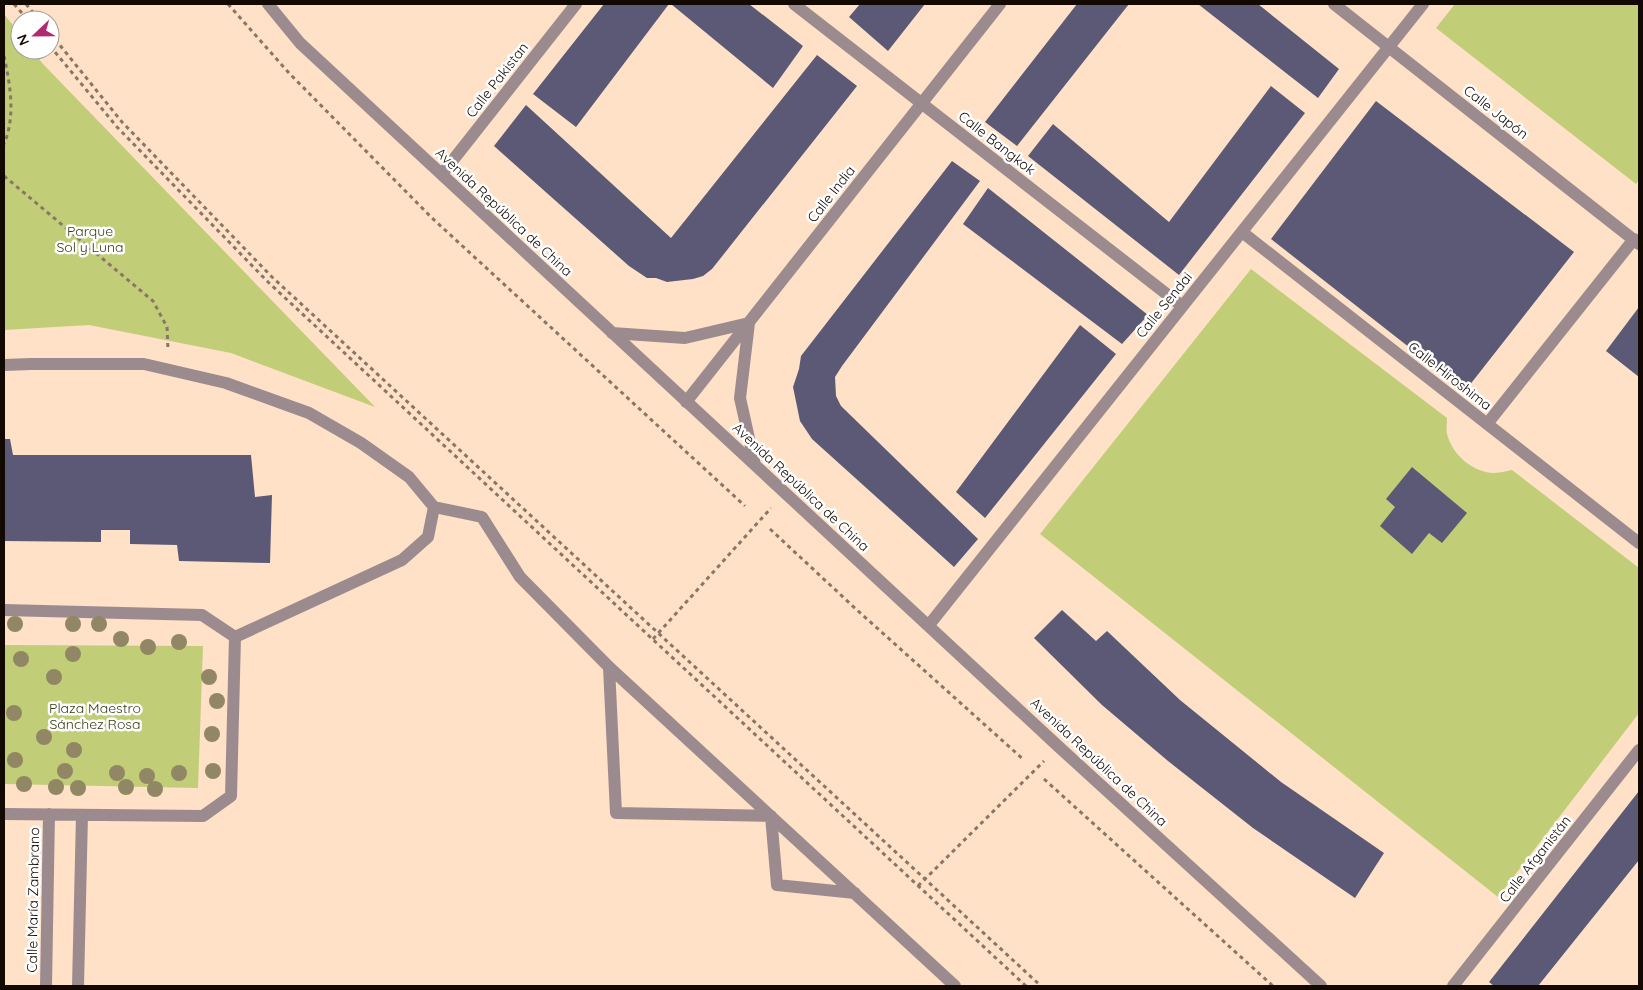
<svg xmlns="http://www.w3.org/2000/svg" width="1643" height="990" font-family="Quicksand,sans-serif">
	<rect width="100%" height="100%" fill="#fee1c7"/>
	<path fill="#c2cd78" d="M1455,4H1639V180L1636,184L1436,28Z
		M4,14L20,34V50H32L43,64L375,407L231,353L89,325L4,330Z
		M1251,269L1447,418C1447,423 1446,429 1447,434C1452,454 1471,471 1492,473C1499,473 1506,471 1512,470L1639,568V713L1498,897L1040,534Z
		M4,645L203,646L198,788L4,784Z"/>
	<path fill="#5c5976" d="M604,4H669L576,127L533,94Z
		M671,4H749L803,46L773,88Z
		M860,4H925L888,51L849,17Z
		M1077,4H1129L1017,146L985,122Z
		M1198,4H1258L1339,69L1318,98Z
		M817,55L857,86L712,269L703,276L693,279L667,282L656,278H647L629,266L494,146L526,105L671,238Z
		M1271,86L1305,113L1179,275L1028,156L1053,124L1169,222Z
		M1376,101L1574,252L1465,391L1271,239Z
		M952,161L980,181L842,366L835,377L836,396L841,406L978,539L954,567L812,439L800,421L793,387L799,369L801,356Z
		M988,188L1148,315L1122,344L963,224Z
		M1639,307V377L1606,351Z
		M1080,325L1116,354L985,518L956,492Z
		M4,439H10L13,455H251L255,497L272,495L270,563L179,561L177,545L130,544V530H101V542L4,541Z
		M1412,467L1467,513L1442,543L1429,533L1412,554L1380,526L1395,507L1386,499Z
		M1062,610L1096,641L1107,631L1180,700L1281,782L1384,853L1355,898L1253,828L1168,761L1102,705L1034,638Z
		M1639,791V860L1538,986H1494L1489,982Z"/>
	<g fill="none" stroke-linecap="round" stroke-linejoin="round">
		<path stroke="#897666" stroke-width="3" stroke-dasharray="4 4" stroke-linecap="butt" d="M14,4L28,20
			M26,4L39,20
			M228,4L289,73L432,218L745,506
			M50,33L122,122L272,277L1041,986
			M50,46L117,127L268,282L1026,986
			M4,56C10,84 16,116 4,144
			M4,176L153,301L167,327L168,350
			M770,529L857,610L1024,760
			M653,639L771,508
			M1044,779L1273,986
			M918,886L1044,761"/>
		<path stroke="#9c8b8e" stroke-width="12" d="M268,4L300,43L1059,747L1321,986
			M794,4L1182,306
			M1334,4L1639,244
			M442,174L576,4
			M1242,232L1639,543
			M612,333L685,338L749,323L740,398L755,465
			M4,365L31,364H144L226,383L309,413L361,443L409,477L434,507L428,537L402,560L235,637
			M686,402L1000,4
			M1487,424L1634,239
			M434,507L482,517L520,577L609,667L955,986
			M4,610L202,615L235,637
			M929,625L1423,4
			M609,667L616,813L771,816L777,885L855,893
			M4,814L203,816L231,796L235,637
			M46,986L49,814
			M78,986L82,815
			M1453,986L1639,750"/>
	</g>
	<g fill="#918764">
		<circle cx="15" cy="624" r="8"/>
		<circle cx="73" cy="624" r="8"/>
		<circle cx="99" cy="624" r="8"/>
		<circle cx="121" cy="639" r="8"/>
		<circle cx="179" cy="642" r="8"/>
		<circle cx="148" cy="647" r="8"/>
		<circle cx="73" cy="654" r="8"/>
		<circle cx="21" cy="659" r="8"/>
		<circle cx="54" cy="677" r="8"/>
		<circle cx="209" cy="677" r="8"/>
		<circle cx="217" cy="701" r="8"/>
		<circle cx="14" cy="713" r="8"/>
		<circle cx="212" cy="734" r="8"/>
		<circle cx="44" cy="737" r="8"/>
		<circle cx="74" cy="750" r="8"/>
		<circle cx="15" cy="760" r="8"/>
		<circle cx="65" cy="771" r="8"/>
		<circle cx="213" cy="771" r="8"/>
		<circle cx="117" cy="773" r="8"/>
		<circle cx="179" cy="773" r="8"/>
		<circle cx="147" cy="776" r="8"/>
		<circle cx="24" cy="784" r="8"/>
		<circle cx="56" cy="787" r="8"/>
		<circle cx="126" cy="787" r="8"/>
		<circle cx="78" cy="788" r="8"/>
		<circle cx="155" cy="789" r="8"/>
	</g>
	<g text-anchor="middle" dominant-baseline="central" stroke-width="5" stroke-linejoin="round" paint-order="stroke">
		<g font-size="14" fill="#130903" stroke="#fff">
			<text transform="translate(497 80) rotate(-52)">Calle Pakistan</text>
			<text transform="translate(1496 112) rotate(38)">Calle Japón</text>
			<text transform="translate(997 143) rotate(38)">Calle Bangkok</text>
			<text transform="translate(831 194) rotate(-52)">Calle India</text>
			<text transform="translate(504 212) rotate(43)">Avenida República de China</text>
			<text transform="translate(1164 305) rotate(-51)">Calle Sendai</text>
			<text transform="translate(1450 376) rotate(38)">Calle Hiroshima</text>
			<text transform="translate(801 487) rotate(43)">Avenida República de China</text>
			<text transform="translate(1099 762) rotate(43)">Avenida República de China</text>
			<text transform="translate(1535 859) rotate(-52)">Calle Afganistán</text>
			<text transform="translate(33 900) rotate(-89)">Calle María Zambrano</text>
		</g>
		<g font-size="14" fill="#383d13" stroke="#fff">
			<text x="90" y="231">Parque<tspan x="90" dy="16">Sol y Luna</tspan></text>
			<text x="95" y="708">Plaza Maestro<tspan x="95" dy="16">Sánchez Rosa</tspan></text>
		</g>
	</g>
	<rect width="1643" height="990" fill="none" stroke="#130903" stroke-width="10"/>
	<g transform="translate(35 35) rotate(248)"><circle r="24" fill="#ffffff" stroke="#a19d9a"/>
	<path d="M0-4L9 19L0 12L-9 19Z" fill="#af2a71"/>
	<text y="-8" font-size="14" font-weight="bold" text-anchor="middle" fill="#130903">N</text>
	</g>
</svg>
